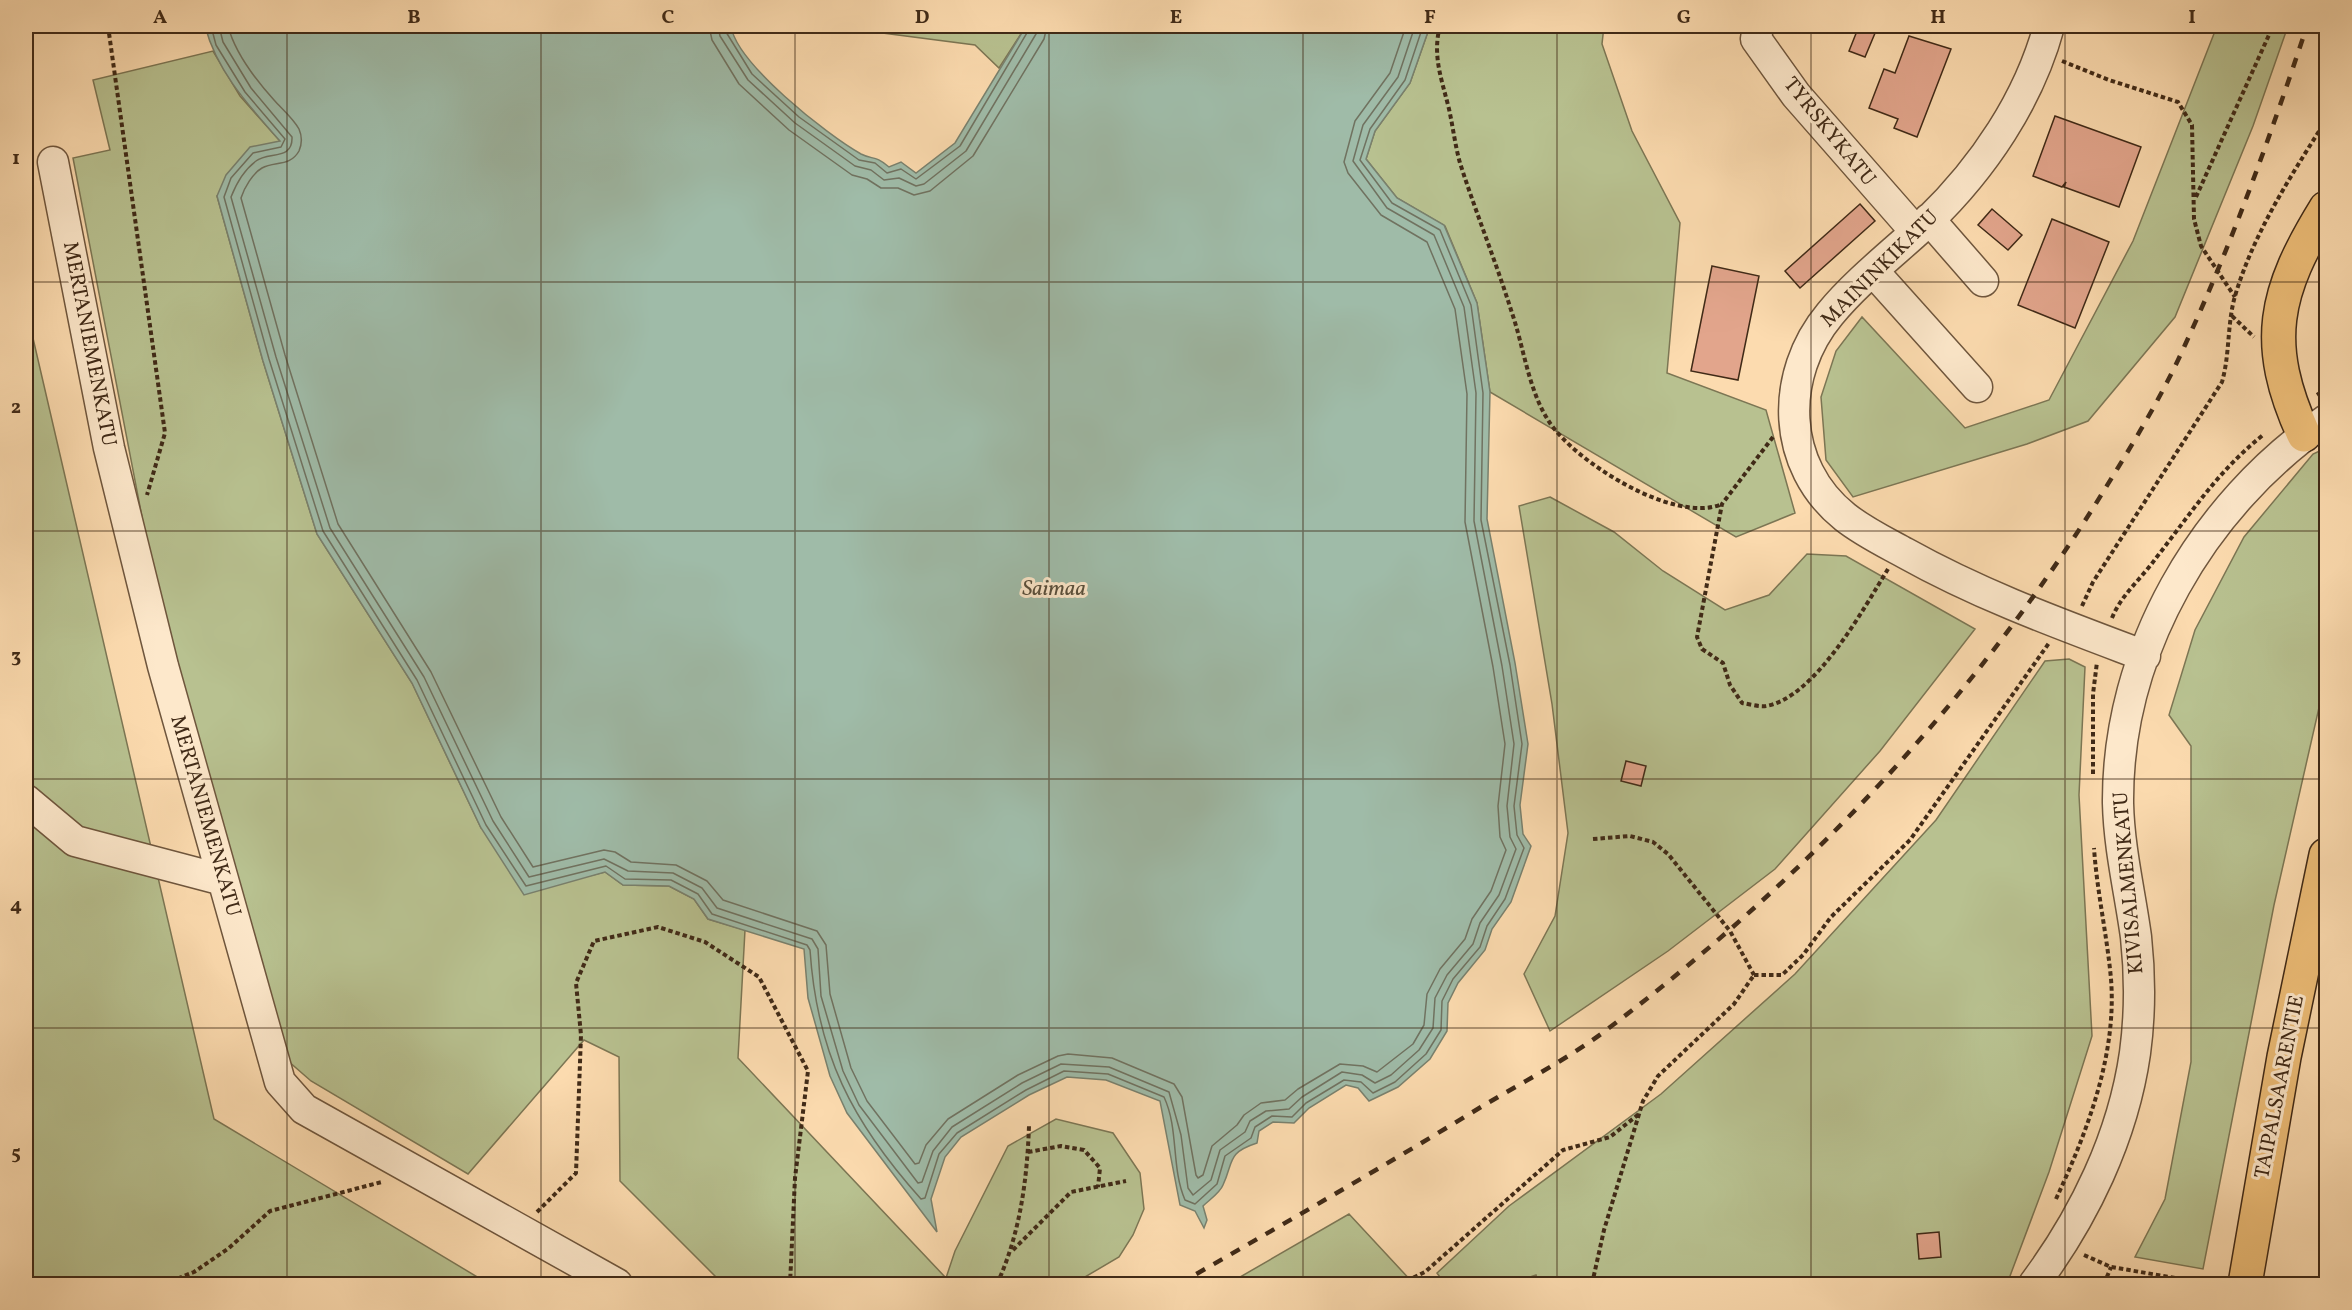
<svg xmlns="http://www.w3.org/2000/svg" width="2352" height="1310" font-family="Vollkorn,serif">
	<rect width="100%" height="100%" fill="#fcdbaf"/>
	<filter id="stains"><feTurbulence type="fractalNoise" baseFrequency=".00333" numOctaves="4"/><feColorMatrix values="0 0 0 0 .2 0 0 0 0 .09 0 0 0 0 .02 0 0 0 .5 -.17"/></filter>
	<radialGradient id="worn" r=".72"><stop offset=".6" stop-color="#630" stop-opacity="0"/><stop offset="1" stop-color="#630" stop-opacity=".3"/></radialGradient>
	<path fill="#b8c190" stroke="#7c7654" stroke-width="1.5" d="M731,26H1026L999,68L975,45L836,27L731,29Z
		M1430,26H1604L1602,44L1632,131L1680,223L1667,373L1766,410L1795,513L1736,537L1490,392L1477,303L1445,226L1397,198L1366,159L1375,131L1410,83Z
		M2217,26H2288L2253,126L2175,317L2088,421L2027,444L1853,497L1826,460L1821,397L1836,351L1862,317L1965,428L2049,400L2133,241Z
		M213,51L240,96L280,141L217,196L263,361L317,534L412,683L481,828L589,876L605,872L623,885L669,886L694,899L708,919L745,930L738,1058L946,1278L955,1251L1008,1146L1056,1119L1113,1133L1140,1173L1144,1209L1133,1235L1119,1257L1073,1284H723L620,1181L619,1057L584,1040L468,1174L311,1081L287,1060L152,569L73,158L110,150L93,80Z
		M26,308L214,1119L489,1284H26Z
		M2326,448V677L2274,905L2203,1269L2135,1257L2165,1199L2191,1062V746L2169,715L2195,630L2244,537L2313,454Z
		M1550,497L1614,532L1663,571L1725,610L1769,595L1807,554L1846,556L1975,629L1880,751L1775,869L1668,951L1550,1031L1524,974L1555,916L1568,833L1552,704L1519,506Z
		M2069,659L2085,667L2079,795L2092,1036L2049,1172L2007,1284H1539L1536,1275L1509,1284H1445L1437,1273L1509,1206L1661,1094L1795,974L1936,820L2045,661Z
		M1349,1214L1414,1284H1228Z"/>
	<path fill="#9fbba8" stroke="#79816e" stroke-width="1.5" d="M205,26H731C736,63 827,135 861,154C873,160 875,155 889,167L901,162L916,173L955,143L1026,26H1430L1410,83L1375,131L1366,159L1397,198L1444,225L1477,303L1490,392L1487,519L1515,663L1528,744L1520,805L1523,834L1531,846L1511,902L1492,929L1485,950L1458,983L1448,1003L1447,1031L1430,1059L1398,1087L1369,1101L1358,1088L1346,1085L1309,1108L1294,1123L1273,1122L1259,1131L1257,1143C1226,1153 1234,1162 1223,1185C1220,1193 1209,1200 1203,1206L1207,1220L1204,1228L1195,1211L1180,1205L1160,1101L1106,1080L1067,1077L1029,1095L961,1137L945,1157L931,1199L937,1232L847,1113L830,1076L808,998L804,949L708,919L694,899L669,886L623,885L605,872L524,895L481,828L412,683L317,534L263,361L217,196L226,175L250,147L280,141C249,106 217,72 205,26Z"/>
	<g fill="none" stroke-linecap="round" stroke-linejoin="round">
		<path stroke="#707260" stroke-width="1.5" d="M211,26L216,45L245,92L285,139L281,147L253,153L231,178L224,197L269,359L323,531L417,680L486,825L526,886L606,866L625,879L671,880L698,894L712,914L807,945L810,950C817,1054 852,1122 921,1199L925,1198L939,1154L957,1133L1026,1090L1064,1071L1108,1074L1164,1097C1179,1129 1171,1168 1185,1200L1195,1204L1217,1184L1225,1156L1251,1138L1255,1127L1272,1116L1292,1117L1306,1103L1344,1080L1361,1082L1373,1093L1395,1082L1426,1054L1441,1030L1442,1001L1453,979L1480,947L1487,926L1505,899L1524,848L1517,835L1514,806L1522,744L1510,665L1481,520L1483,393L1471,305L1440,230L1392,203L1360,160L1370,129L1405,80L1423,26
			M219,26L223,42L251,88L292,137C293,161 268,151 256,161C244,170 236,184 231,197L276,357L330,528L424,677L493,821L529,877L604,859L628,871L673,873L702,888L717,908L812,939L818,949L821,996L843,1071L859,1105L918,1183L922,1182L933,1151L952,1127L1022,1083L1061,1064L1109,1067L1169,1092L1181,1135L1188,1188L1193,1195L1211,1180L1220,1150L1245,1132L1250,1121L1266,1111L1289,1109L1302,1097L1342,1072L1362,1075L1375,1083L1391,1075L1419,1050L1433,1028L1435,998L1447,975L1473,944L1480,923L1499,895L1516,849L1510,837L1507,806L1514,744L1502,666L1474,521L1476,393L1464,307L1434,235L1387,208L1353,161L1363,125L1398,77L1415,26
			M228,26C235,53 255,79 274,100C282,109 293,118 299,129C302,136 302,144 299,151C290,167 275,161 262,168C253,173 244,188 241,198L285,355L338,524L431,672L501,817L533,867L604,850L615,852L631,862L676,865L707,881L723,900L817,931L826,945L830,994L851,1068L867,1101L915,1164L919,1163L926,1145L948,1119L1018,1075L1058,1056L1068,1054L1112,1058L1174,1084L1182,1097L1196,1175L1198,1178L1203,1175L1212,1146L1237,1125L1244,1115L1261,1103L1285,1100L1298,1089L1340,1064L1363,1066L1377,1072L1413,1044L1424,1025L1427,994L1440,969L1465,939L1472,919L1491,891L1506,850L1500,837L1498,806L1505,744L1493,667L1465,522L1467,394L1455,309L1427,242L1381,215L1348,173L1344,162L1355,121L1390,73L1406,26
			M709,26L712,40L739,84L789,130L852,175L867,179L881,188H898L914,195L930,191L973,156L1044,39L1047,26
			M718,26L720,36L748,80L795,123L855,166L871,170L884,180L899,178L916,186L924,184L966,151L1036,34L1038,26
			M725,26L726,32L752,74L799,117L859,160L875,163L887,173L901,169L916,179L960,146L1031,26"/>
	</g>
	<path fill="#e2a58c" stroke="#402a17" stroke-width="1.5" d="M1859,26H1878L1865,57L1849,51Z
		M1909,36L1951,49L1917,137L1894,128L1898,119L1869,108L1884,69L1895,73Z
		M2055,116L2141,147L2119,207L2064,187L2066,182L2062,187L2033,176Z
		M1860,204L1875,221L1800,288L1785,271Z
		M1992,209L2022,235L2008,250L1978,225Z
		M2052,219L2109,242L2075,328L2018,305Z
		M1712,266L1759,276L1738,380L1691,371Z
		M1626,761L1646,766L1641,786L1621,781Z
		M1939,1232L1941,1257L1919,1259L1917,1234Z"/>
	<g fill="none" stroke-linecap="round" stroke-linejoin="round">
		<g stroke="#6f563d" stroke-width="33">
			<path id="minor" d="M1758,26L1756,39L1796,95L1916,232
				M2049,26C2029,100 1983,168 1928,221C1896,251 1858,280 1830,314C1779,375 1781,466 1845,517C1864,532 1885,542 1905,553C1982,596 2063,625 2145,656
				M53,162L109,448L163,666L280,1082L304,1109L617,1284
				M1929,219L1983,281
				M1873,271L1977,387
				M26,800L75,841L223,880
				M2034,1284C2084,1217 2123,1137 2135,1053C2140,1016 2140,974 2136,937C2130,893 2119,848 2118,803C2117,651 2202,505 2326,420"/>
		</g>
		<g stroke="#402a17" stroke-width="36">
			<path id="major" d="M2304,435C2262,343 2274,292 2326,208
				M2245,1284L2284,1057L2326,855"/>
		</g>
		<path stroke="#402a17" stroke-width="4" stroke-dasharray="4.5 3" stroke-linecap="butt" d="M108,26L165,433L147,495
			M1440,26C1432,56 1442,80 1449,109C1453,127 1455,145 1460,163C1476,213 1496,262 1512,313C1524,348 1528,388 1548,420C1573,461 1675,525 1722,504
			M2062,61L2109,80L2178,102L2192,125L2194,219L2201,246L2235,297
			M2196,197L2273,26
			M2232,316L2254,337
			M2317,395L2326,389
			M1773,437L1722,504L1697,637L1702,649L1723,663L1730,685L1742,703C1749,704 1759,707 1766,706C1815,698 1864,608 1888,569
			M2082,606L2093,582L2222,382C2230,354 2227,324 2235,296C2254,232 2291,176 2326,120
			M2112,618C2121,595 2142,578 2156,558C2192,512 2217,472 2263,435
			M2093,774V694L2097,662
			M1593,839L1630,836L1653,842L1668,854L1730,931L1754,975
			M1754,975H1782L1803,955L1831,917L1910,840L2049,643
			M2326,1061L2320,1143L2326,1264
			M1028,1152L1061,1146L1084,1150L1100,1168L1098,1187
			M2056,1199C2087,1132 2117,1055 2111,979C2107,935 2097,892 2094,848
			M537,1212L576,1173L581,1035L576,983L594,941L658,927L705,942L759,977L808,1071L795,1178L790,1284
			M1013,1250L1071,1192L1126,1181
			M2084,1255L2111,1267L2211,1284
			M164,1284L194,1272L229,1248L270,1211L382,1182
			M997,1284C1020,1234 1027,1181 1029,1126
			M1400,1284L1425,1272L1563,1150L1610,1137L1639,1114
			M1592,1284L1604,1230L1643,1101L1658,1076L1734,1004L1754,975
			M1997,1284L2010,1279
			M2104,1284L2111,1267
			M2325,1284L2326,1270"/>
		<use href="#minor" stroke="#fde8cb" stroke-width="30"/>
		<use href="#major" stroke="#eebe78" stroke-width="33"/>
		<path stroke="#402a17" stroke-width="4.5" stroke-dasharray="10 10" stroke-linecap="butt" d="M1179,1284C1280,1226 1381,1168 1481,1107C1521,1083 1564,1061 1601,1034C1797,887 1964,712 2095,505C2127,453 2160,401 2185,345C2233,241 2271,134 2307,26"/>
	</g>
	<path fill="none" stroke="#402a17" stroke-width="1.5" stroke-opacity="0.55" d="M287,26V1284M541,26V1284M795,26V1284M1049,26V1284M1303,26V1284M1557,26V1284M1811,26V1284M2065,26V1284M26,282H2326M26,531H2326M26,779H2326M26,1028H2326"/>
	<g text-anchor="middle" dominant-baseline="central" stroke-width="6" stroke-linejoin="round" paint-order="stroke">
		<g font-size="21" fill="#402a17" stroke="#fde8cb">
			<text transform="translate(1829 132) rotate(51)">TYRSKYKATU</text>
			<text transform="translate(1880 269) rotate(-45)">MAININKIKATU</text>
			<text transform="translate(89 344) rotate(79)">MERTANIEMENKATU</text>
			<text transform="translate(205 816) rotate(74)">MERTANIEMENKATU</text>
			<text transform="translate(2129 883) rotate(-95)">KIVISALMENKATU</text>
			<text transform="translate(2280 1087) rotate(-79)">TAIPALSAARENTIE</text>
		</g>
		<g font-size="22" font-style="italic" fill="#584e3b" stroke="#fde8cb">
			<text x="1054" y="589">Saimaa</text>
		</g>
	</g>
	<rect width="2352" height="1310" fill="none" stroke="#fcdbaf" stroke-width="66"/>
	<rect x="33" y="33" width="2286" height="1244" fill="none" stroke="#402a17" stroke-width="2"/>
	<g font-size="20" text-anchor="middle" font-weight="bold" fill="#402a17">
		<text x="160" y="23">A</text>
		<text x="414" y="23">B</text>
		<text x="668" y="23">C</text>
		<text x="922" y="23">D</text>
		<text x="1176" y="23">E</text>
		<text x="1430" y="23">F</text>
		<text x="1684" y="23">G</text>
		<text x="1938" y="23">H</text>
		<text x="2192" y="23">I</text>
		<text x="16" y="164">1</text>
		<text x="16" y="413">2</text>
		<text x="16" y="662">3</text>
		<text x="16" y="911">4</text>
		<text x="16" y="1159">5</text>
	</g>
	<rect width="100%" height="100%" filter="url(#stains)"/>
	<rect width="100%" height="100%" fill="url(#worn)"/>
</svg>
